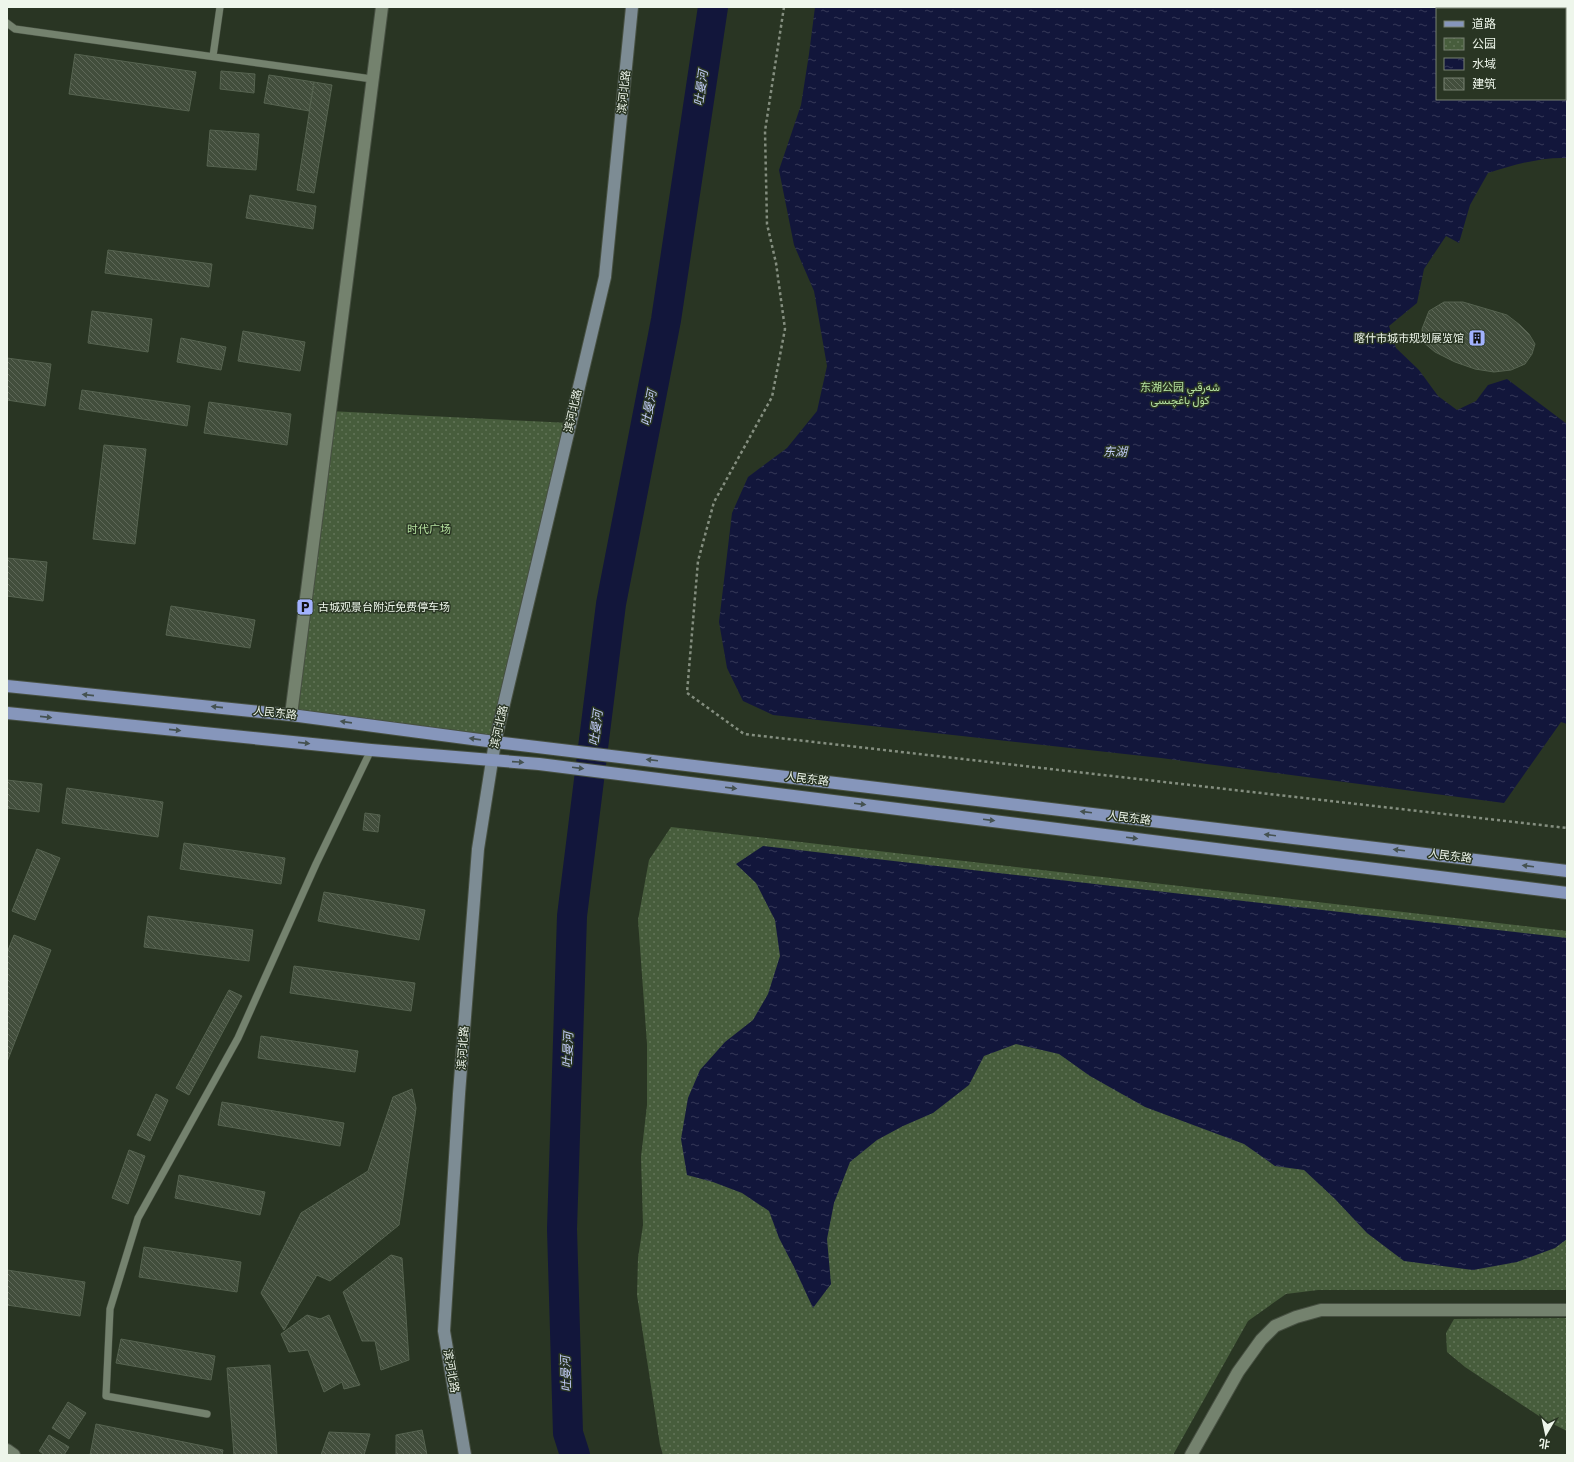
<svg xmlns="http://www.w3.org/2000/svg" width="1574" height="1462" font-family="'Fira Sans Condensed',Vazirmatn,'Noto Sans SC',sans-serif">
	<defs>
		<pattern id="park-dots" width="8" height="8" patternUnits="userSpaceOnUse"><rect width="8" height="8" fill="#475d3c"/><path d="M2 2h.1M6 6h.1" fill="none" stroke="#627558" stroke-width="1.8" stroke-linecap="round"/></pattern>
		<pattern id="water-ripples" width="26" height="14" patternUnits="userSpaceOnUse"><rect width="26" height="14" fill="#12163b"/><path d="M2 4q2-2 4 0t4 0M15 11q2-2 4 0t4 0" fill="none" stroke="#353858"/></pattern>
		<pattern id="building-back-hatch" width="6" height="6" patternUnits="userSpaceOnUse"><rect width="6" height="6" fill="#424e3c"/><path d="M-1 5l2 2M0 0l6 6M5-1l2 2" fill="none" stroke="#5e6858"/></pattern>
	</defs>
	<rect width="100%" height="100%" fill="#293523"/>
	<path fill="url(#park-dots)" d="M329,411L570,423L495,742L291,715Z
		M671,827L1567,931V1290H1318L1286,1294L1248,1321L1173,1455H663L660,1445L637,1295L638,1258L643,1225L641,1157L647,1105V1044L638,920L649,860Z
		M1567,1318V1431L1545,1420L1465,1367L1447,1352L1446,1333L1454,1319Z"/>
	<path fill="url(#water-ripples)" fill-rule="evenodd" d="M815,7H1567V158C1540,157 1514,165 1488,173L1470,205L1459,243L1446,236L1424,269L1417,303L1389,326L1396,348L1419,370L1438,396L1457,410L1476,401L1488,385L1507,379L1567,424V724L1561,722L1504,803L1161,758L773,715L743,701L727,668L719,622L732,513L748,477L787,448L817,411L827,366L814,291L794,245L779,170L801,105L809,54ZM1437,9H1565V99H1437Z
		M763,846L1567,938V1239L1555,1248L1517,1262L1473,1270L1404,1261L1367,1233L1335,1199L1304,1170L1275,1166L1244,1144L1145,1107L1090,1076L1059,1054L1016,1044L984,1056L969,1085L933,1113L903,1126L877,1140L850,1162L834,1203L827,1239L831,1284L813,1308L794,1267L779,1238L769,1211L742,1193L713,1182L687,1175L681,1139L688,1098L700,1070L725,1042L753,1020L768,994L780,956L775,920L756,883L736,864Z"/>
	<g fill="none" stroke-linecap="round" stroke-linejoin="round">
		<path stroke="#12163b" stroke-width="30" d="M575,1455L568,1433L562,1229L572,916L611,604L666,320L713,7"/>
	</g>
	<path fill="url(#building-back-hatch)" stroke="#566350" d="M75,54L196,72L189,111L69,94Z
		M221,71L255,74L254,93L220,89Z
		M269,75L314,82L309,111L264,103Z
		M314,82L332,85L314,193L297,190Z
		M210,130L259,134L256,170L207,166Z
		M250,195L316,206L313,229L246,218Z
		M108,250L212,264L209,287L105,273Z
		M1444,302H1463L1507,315L1520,325L1529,334L1535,344L1532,354L1525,364L1511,370L1494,372L1475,369L1455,362L1435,352L1423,342L1422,329L1429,311Z
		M92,311L152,319L148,352L88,343Z
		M243,331L305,342L300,371L238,361Z
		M181,338L226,347L221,370L177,362Z
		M7,358L51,364L45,406L7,400Z
		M82,390L190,406L187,426L79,409Z
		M209,402L291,414L287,445L204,433Z
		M104,445L146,449L135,544L93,539Z
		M7,558L47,562L43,601L7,596Z
		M171,606L255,620L250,648L166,635Z
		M7,780L42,784L39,812L7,808Z
		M67,788L163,802L158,837L62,823Z
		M365,813L380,815L378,832L363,830Z
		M184,843L285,858L281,884L180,869Z
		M37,849L60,858L35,920L12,911Z
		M324,892L425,910L419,940L318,921Z
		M148,916L253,930L249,961L144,947Z
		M14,935L51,950L7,1062V953Z
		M294,966L415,983L411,1011L290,993Z
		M229,990L242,996L189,1095L176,1088Z
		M261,1036L358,1051L355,1072L258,1058Z
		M412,1089L416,1108L399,1225L330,1281L317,1275L284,1330L261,1293L301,1213L368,1171L393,1097Z
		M156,1094L168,1100L150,1141L137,1135Z
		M222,1102L344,1123L340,1146L218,1125Z
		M129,1150L145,1156L128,1204L112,1198Z
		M179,1175L265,1192L260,1215L175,1198Z
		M144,1247L241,1262L237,1292L139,1277Z
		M391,1255L402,1258L409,1360L381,1370L375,1341H362L343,1292Z
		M7,1270L85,1282L80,1316L7,1305Z
		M307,1315L320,1319L329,1315L360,1385L344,1389L342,1382L324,1392L308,1350L289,1352L281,1334Z
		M121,1339L215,1356L211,1380L116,1363Z
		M270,1365L277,1455H234L227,1368Z
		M68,1402L86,1413L69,1439L52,1428Z
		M96,1424L223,1450L222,1455H90Z
		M422,1430L427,1455H396V1435Z
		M329,1432L370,1434L364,1455H321Z
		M49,1435L69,1447L64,1455H45L39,1451Z"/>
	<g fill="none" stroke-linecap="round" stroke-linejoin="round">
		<g stroke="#475042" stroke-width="8">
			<path id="lane" d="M7,23L15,29L372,79
				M213,56L220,7
				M207,1414L106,1396L110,1309L138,1218L238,1038L316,864L371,750"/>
		</g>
		<g stroke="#475042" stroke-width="14">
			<path id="street" d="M291,715L382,7
				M7,1450L14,1455
				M1191,1455L1238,1372L1261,1340L1275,1326L1296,1317L1321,1310H1567"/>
		</g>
		<g stroke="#475042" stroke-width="14">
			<path id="secondary" d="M465,1455L444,1331L459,1094L478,849L495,742L605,277L632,7"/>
		</g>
		<g stroke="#475042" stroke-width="14">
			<path id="primary" d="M7,686L291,715L495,742L1567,871
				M7,713L371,750L539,764L1567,893"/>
		</g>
		<path stroke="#848e7f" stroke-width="2.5" stroke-dasharray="3 3" stroke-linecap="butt" d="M784,7L765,131L767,224L776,263L785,329L772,397L714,502L698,561L687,693L744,734L1567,828"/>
		<use href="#lane" stroke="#74826e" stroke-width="7"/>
		<use href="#street" stroke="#74826e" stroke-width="12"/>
		<use href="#secondary" stroke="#7d8c94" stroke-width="12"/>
		<use href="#primary" stroke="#8696bb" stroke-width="12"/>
	</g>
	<defs><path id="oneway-solid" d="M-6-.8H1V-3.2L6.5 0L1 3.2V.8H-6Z"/></defs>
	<g fill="#455251">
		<use href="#oneway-solid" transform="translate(88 695) rotate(-174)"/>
		<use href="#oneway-solid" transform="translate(217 707) rotate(-174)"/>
		<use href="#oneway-solid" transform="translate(46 717) rotate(6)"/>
		<use href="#oneway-solid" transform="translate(346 722) rotate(-172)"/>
		<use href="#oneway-solid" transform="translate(175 730) rotate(6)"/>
		<use href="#oneway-solid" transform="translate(475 739) rotate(-172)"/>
		<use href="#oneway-solid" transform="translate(304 743) rotate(6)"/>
		<use href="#oneway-solid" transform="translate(652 760) rotate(-173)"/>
		<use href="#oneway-solid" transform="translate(518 762) rotate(4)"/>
		<use href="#oneway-solid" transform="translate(578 768) rotate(7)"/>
		<use href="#oneway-solid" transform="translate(731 788) rotate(7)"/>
		<use href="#oneway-solid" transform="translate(860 804) rotate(7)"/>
		<use href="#oneway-solid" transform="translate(1086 812) rotate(-173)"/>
		<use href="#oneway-solid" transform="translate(989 820) rotate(7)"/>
		<use href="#oneway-solid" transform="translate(1270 835) rotate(-173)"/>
		<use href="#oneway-solid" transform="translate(1132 838) rotate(7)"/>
		<use href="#oneway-solid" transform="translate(1399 850) rotate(-173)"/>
		<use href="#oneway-solid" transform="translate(1528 866) rotate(-173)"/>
	</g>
	<defs>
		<g id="building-square" transform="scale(0.9)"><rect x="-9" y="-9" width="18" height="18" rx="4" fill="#a2b2fd" stroke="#293523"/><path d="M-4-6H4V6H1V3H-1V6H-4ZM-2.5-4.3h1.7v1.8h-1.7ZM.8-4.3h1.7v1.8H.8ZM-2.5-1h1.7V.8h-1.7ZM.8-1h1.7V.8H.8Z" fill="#111"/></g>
		<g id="parking-square" transform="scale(0.9)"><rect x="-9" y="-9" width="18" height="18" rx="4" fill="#a2b2fd" stroke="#293523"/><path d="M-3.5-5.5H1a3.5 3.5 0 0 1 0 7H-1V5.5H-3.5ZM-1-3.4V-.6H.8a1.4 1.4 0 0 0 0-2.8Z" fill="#111"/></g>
	</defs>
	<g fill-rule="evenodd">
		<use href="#building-square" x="1477" y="338"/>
		<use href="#parking-square" x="305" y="607"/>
	</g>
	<g text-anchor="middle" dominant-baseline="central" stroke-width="3" stroke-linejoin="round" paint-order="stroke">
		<g font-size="11" fill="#eef6eb" stroke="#293523">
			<text transform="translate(624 92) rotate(-84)">滨河北路</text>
			<text transform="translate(573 411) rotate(-77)">滨河北路</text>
			<text transform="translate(275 713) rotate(6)">人民东路</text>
			<text transform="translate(499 727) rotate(-77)">滨河北路</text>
			<text transform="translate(807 779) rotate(7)">人民东路</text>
			<text transform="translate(1129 818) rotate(7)">人民东路</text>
			<text transform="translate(1450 856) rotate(7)">人民东路</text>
			<text transform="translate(463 1048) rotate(-86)">滨河北路</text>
			<text transform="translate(451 1371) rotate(80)">滨河北路</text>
		</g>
		<g font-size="11" fill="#eef6eb" stroke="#293523" text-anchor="end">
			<text x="1464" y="338">喀什市城市规划展览馆</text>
			<text x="318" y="607" text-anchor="start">古城观景台附近免费停车场</text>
		</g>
		<g font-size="11" fill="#b5e19f" stroke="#293523">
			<text x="1180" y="387">东湖公园 شەرقىي<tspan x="1180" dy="13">كۆل باغچىسى</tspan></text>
			<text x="429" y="529">时代广场</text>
		</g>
		<g font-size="12" font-style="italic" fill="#c0caf5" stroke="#293523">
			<text transform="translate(701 88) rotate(-82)">吐曼河</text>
			<text transform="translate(649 408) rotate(-79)">吐曼河</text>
			<text x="1115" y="452">东湖</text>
			<text transform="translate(596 728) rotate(-83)">吐曼河</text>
			<text transform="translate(568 1050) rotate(-88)">吐曼河</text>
			<text transform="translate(566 1374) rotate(-92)">吐曼河</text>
		</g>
	</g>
	<rect width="1574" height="1462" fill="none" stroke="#eef6eb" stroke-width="16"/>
	<rect x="1436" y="8" width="130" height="92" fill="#293523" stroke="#788273"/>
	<rect x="1444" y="21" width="20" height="6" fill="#8696bb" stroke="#788273"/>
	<text x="1472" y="28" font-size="12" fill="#eef6eb">道路</text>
	<rect x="1444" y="38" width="20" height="12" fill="url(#park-dots)" stroke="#788273"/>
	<text x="1472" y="48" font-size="12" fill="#eef6eb">公园</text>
	<rect x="1444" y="58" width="20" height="12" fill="url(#water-ripples)" stroke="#788273"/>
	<text x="1472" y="68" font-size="12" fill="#eef6eb">水域</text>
	<rect x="1444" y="78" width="20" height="12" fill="url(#building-back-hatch)" stroke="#788273"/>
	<text x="1472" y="88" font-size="12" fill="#eef6eb">建筑</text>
	<g transform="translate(1546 1434) rotate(189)" stroke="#293523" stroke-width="3" paint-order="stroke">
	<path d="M0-3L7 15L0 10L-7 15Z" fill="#eef6eb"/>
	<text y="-6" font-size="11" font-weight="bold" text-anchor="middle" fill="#eef6eb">北</text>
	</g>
</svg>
